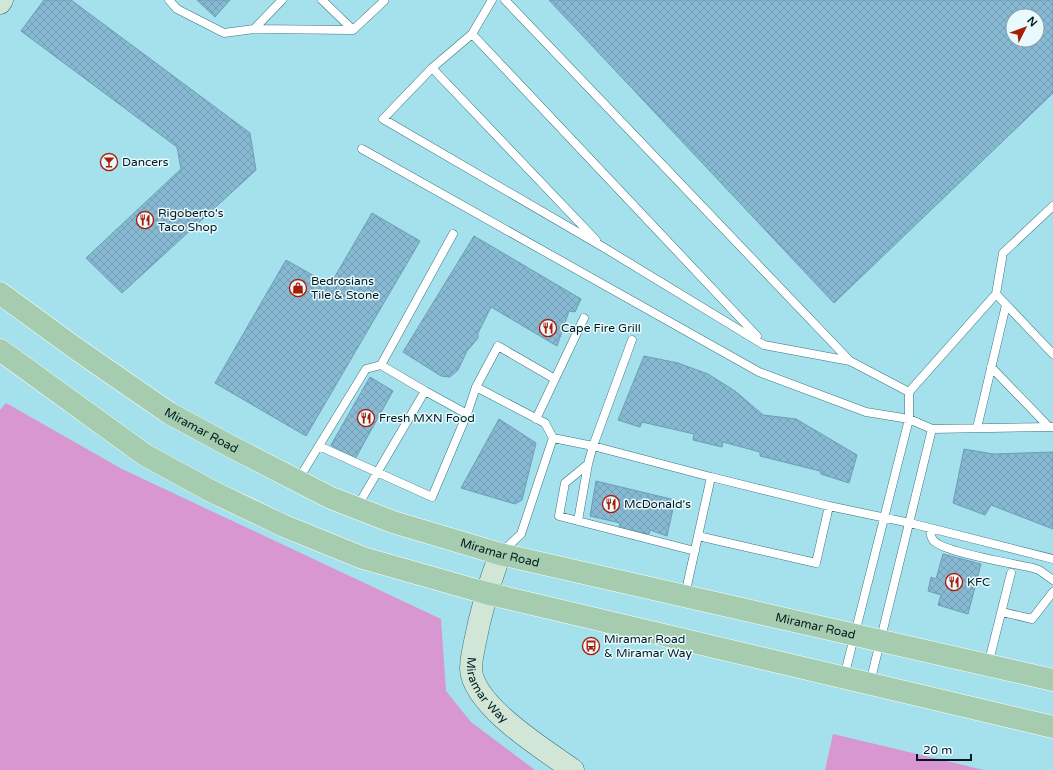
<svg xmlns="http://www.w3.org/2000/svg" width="1053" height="770" font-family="'Varela Round',sans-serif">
	<defs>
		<pattern id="building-cross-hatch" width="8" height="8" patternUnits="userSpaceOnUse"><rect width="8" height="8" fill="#88b9d3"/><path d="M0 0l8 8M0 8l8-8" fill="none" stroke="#749eb5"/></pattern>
	</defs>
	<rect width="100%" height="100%" fill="#a4e1ed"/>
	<path fill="#d897d0" d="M6,403L122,469L441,619L446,691L471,722L535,770H0V410Z
		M833,734L984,770H825Z"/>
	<path fill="url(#building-cross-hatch)" stroke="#6c9db6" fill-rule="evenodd" d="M44,0H71L250,133L256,170L122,293L86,258L181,169L177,147L21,31Z
		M197,0H230L215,17Z
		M549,0H1053V93L834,303ZM1013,16H1037V40H1013Z
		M372,213L420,241L306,436L215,383L286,260L330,285Z
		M474,236L581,299L575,312L569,311L557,346L491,307L478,333V338L467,351L458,370L450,377L441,376L403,352Z
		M644,356L678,363L708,374L735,391L763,415L796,419L857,455L849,483L821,474L820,471L760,456V452L723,442L722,447L693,440L694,434L642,422L640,427L618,420Z
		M370,377L393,391L355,459L331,445Z
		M499,419L536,443L522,500L515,504L461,488Z
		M964,449L993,454L1053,452V529L991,505L985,515L953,503Z
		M596,481L675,500L667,536L650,530L649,534L619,529L620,523L590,516Z
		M943,554L981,564L968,614L938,605L941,595L928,591L931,577L936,579Z"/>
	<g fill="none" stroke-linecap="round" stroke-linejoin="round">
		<g stroke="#39747f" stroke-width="9">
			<path id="lane" d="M169,0L177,9L224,33L254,29L353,30L384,1L383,0
				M322,0L353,30
				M492,0L472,34L432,68L383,119L603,247L764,345L850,361L909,392
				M505,0L850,361
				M254,29L282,0
				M472,34L757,336
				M432,68L596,240
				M362,149L759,372L866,412L909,419L932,429L1053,427
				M996,294L1003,253L1053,206
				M632,340L593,446L588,464L578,521L695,551
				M381,365L453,234
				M991,367L1049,427
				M555,379L584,318
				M476,387L498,346L555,379L536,419
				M977,428L1006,305
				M553,438L593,446L711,477L685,595
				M319,446L432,497L467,414
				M711,477L829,506L910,523L1053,559
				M298,480L366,369L381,365L425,391
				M357,507L425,391L467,414L476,387L545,423L553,438L521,534L502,552
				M578,521L559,516L565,483L588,464
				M930,528C930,532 931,537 933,540C941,552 1016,564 1033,568L1039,570L1053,580
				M698,536L816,563L829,506
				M1002,612L1032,619L1053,592
				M988,665L1011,573
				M844,677L909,419V392L996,294L1053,354
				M870,683L932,429"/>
		</g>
		<g stroke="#39747f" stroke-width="23">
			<g id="secondary">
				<path d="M0,3L2,0"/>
				<path id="s1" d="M500,554C489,584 481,610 475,642C473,651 471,660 471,669C473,706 545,750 573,770"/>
			</g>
		</g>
		<g stroke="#fff" stroke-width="23">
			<g id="primary">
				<path id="s2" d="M0,293L75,348L169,413L230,446L331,498L393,522L500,554L1053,680"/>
				<path d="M0,350L145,455L211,491L284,526L363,558L486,593L1053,727"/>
			</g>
		</g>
		<use href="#lane" stroke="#fff" stroke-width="8"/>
		<use href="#secondary" stroke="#d2e6d7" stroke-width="22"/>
		<use href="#primary" stroke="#a5ccaf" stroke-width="22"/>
	</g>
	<defs>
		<g id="bar-ring" transform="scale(0.9)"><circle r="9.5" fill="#e8fafe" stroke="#ab1c06" stroke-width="1.5"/><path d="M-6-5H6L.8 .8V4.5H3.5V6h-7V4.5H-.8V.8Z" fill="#ab1c06"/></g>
		<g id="restaurant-ring" transform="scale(0.9)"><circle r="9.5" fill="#e8fafe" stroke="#ab1c06" stroke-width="1.5"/><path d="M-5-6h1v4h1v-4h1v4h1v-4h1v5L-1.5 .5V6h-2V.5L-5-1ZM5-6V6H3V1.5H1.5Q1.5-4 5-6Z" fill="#ab1c06"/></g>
		<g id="shop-ring" transform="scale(0.9)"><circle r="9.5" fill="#e8fafe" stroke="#ab1c06" stroke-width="1.5"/><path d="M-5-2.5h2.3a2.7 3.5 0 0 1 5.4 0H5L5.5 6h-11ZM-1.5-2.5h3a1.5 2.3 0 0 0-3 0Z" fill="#ab1c06"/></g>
		<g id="bus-ring" transform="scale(0.9)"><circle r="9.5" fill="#e8fafe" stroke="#ab1c06" stroke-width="1.5"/><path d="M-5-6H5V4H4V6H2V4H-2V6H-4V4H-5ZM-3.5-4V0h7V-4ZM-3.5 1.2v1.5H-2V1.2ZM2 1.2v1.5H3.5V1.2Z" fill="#ab1c06"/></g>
	</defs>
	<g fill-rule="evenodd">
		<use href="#bar-ring" x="109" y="162"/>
		<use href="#restaurant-ring" x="145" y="220"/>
		<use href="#shop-ring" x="298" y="288"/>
		<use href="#restaurant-ring" x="548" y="328"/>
		<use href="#restaurant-ring" x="366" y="418"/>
		<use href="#restaurant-ring" x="611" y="504"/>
		<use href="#restaurant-ring" x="954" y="582"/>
		<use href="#bus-ring" x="591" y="646"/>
	</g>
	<g text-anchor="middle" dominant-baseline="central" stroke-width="3" stroke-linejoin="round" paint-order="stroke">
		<g font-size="12" fill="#021a1f" stroke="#e8fafe" text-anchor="start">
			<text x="122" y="162">Dancers</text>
			<text x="158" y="213">Rigoberto's<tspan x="158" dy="14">Taco Shop</tspan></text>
			<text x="311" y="281">Bedrosians<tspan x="311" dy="14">Tile &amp; Stone</tspan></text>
			<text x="561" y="328">Cape Fire Grill</text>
			<text x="379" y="418">Fresh MXN Food</text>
			<text x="624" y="504">McDonald's</text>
			<text x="967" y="582">KFC</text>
			<text x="604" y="639">Miramar Road<tspan x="604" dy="14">&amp; Miramar Way</tspan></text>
		</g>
		<g font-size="12" fill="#021a1f" stroke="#e8fafe">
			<text stroke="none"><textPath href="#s2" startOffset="244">Miramar Road</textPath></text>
			<text stroke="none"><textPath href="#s2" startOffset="568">Miramar Road</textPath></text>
			<text stroke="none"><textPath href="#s2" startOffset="892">Miramar Road</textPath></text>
			<text stroke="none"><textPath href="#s1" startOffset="145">Miramar Way</textPath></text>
		</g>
	</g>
	<g transform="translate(1025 28) rotate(48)"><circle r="19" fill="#e8fafe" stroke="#8ca0a5"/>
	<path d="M0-3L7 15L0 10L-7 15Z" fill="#ab1c06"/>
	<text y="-6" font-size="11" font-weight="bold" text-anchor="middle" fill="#021a1f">N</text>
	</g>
	<path d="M917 754v6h54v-6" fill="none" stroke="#021a1f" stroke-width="2"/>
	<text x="923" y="754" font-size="12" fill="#021a1f" stroke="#e8fafe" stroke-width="3" paint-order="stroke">20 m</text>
</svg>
